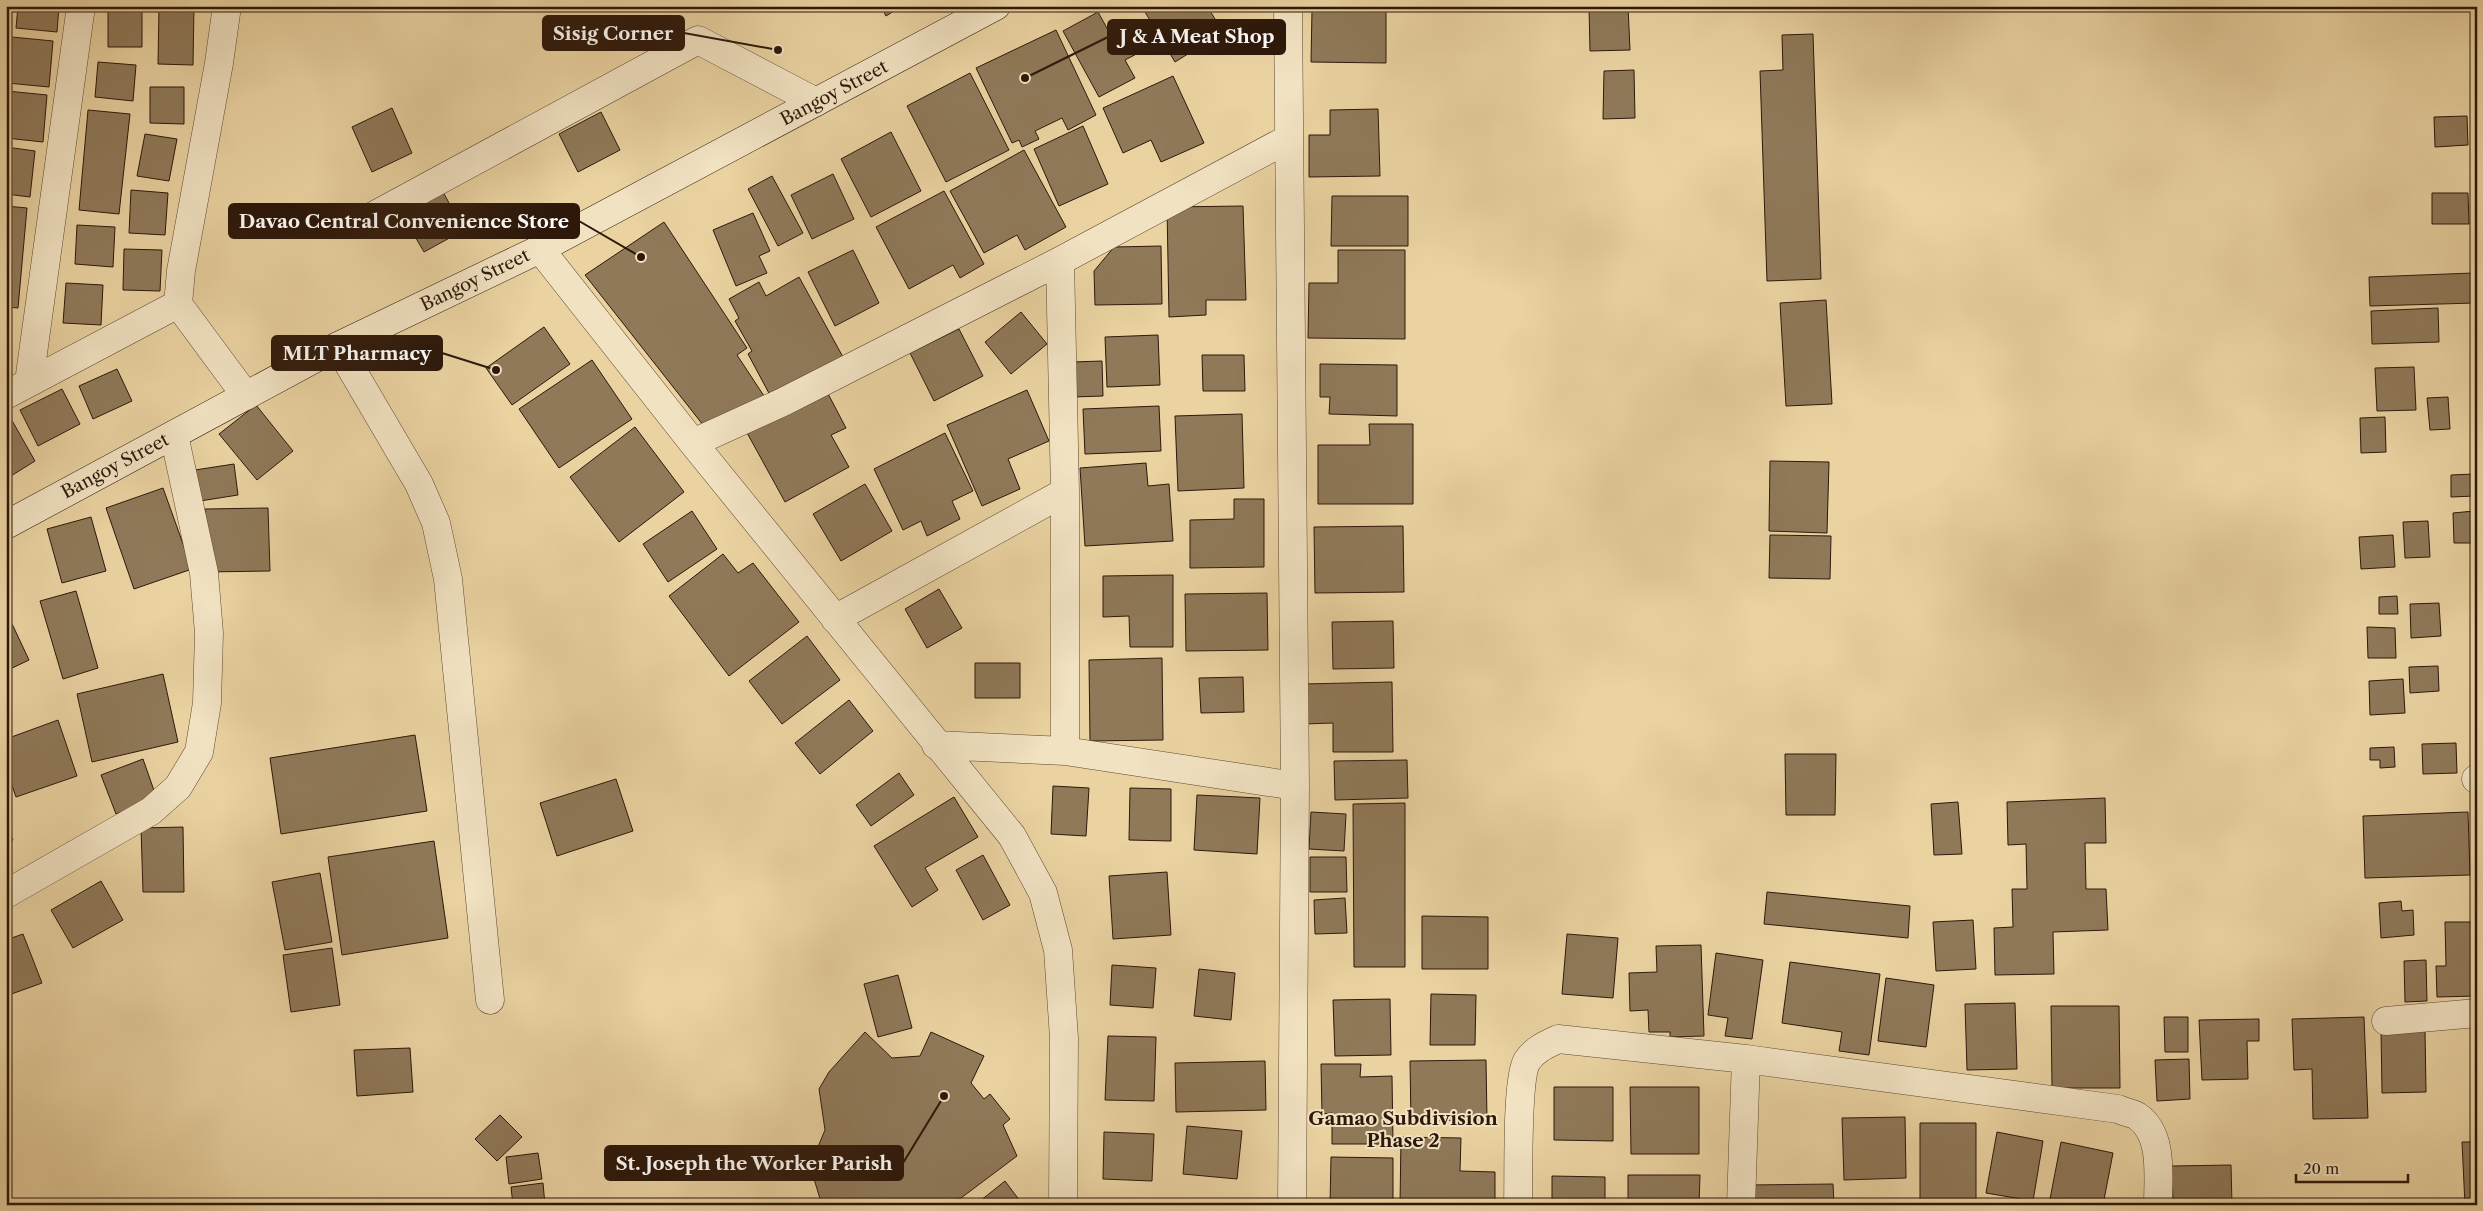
<svg xmlns="http://www.w3.org/2000/svg" width="2483" height="1211" font-family="'Libre Caslon Text',serif">
	<rect width="100%" height="100%" fill="#ead2a1"/>
	<filter id="stains"><feTurbulence type="fractalNoise" baseFrequency=".004" numOctaves="4"/><feColorMatrix values="0 0 0 0 .2 0 0 0 0 .09 0 0 0 0 .02 0 0 0 .5 -.17"/></filter>
	<radialGradient id="worn" r=".72"><stop offset=".6" stop-color="#630" stop-opacity="0"/><stop offset="1" stop-color="#630" stop-opacity=".3"/></radialGradient>
	<path fill="#8f7959" stroke="#2d180a" d="M18,6H59L57,32L16,28Z
		M159,6H194L193,65L158,64Z
		M881,6H902L886,16Z
		M1144,6H1207L1223,32L1175,62L1142,7Z
		M1589,6H1628L1630,50L1590,51Z
		M1312,10L1386,11V63L1311,62Z
		M108,11H142V47H108Z
		M1098,12L1113,39L1134,28L1146,49L1125,60L1135,78L1099,97L1063,31Z
		M1056,30L1096,115L1068,130L1062,118L1035,131L1039,139L1022,147L1019,140L1012,143L976,68Z
		M1813,34L1821,279L1767,281L1760,71L1783,70L1782,35Z
		M12,37L53,41L49,87L7,83Z
		M98,62L136,65L133,101L95,97Z
		M1634,70L1635,118L1603,119L1604,71Z
		M970,73L1009,150L946,182L907,106Z
		M1173,76L1204,143L1161,162L1151,140L1123,153L1103,108Z
		M150,87H184V124L150,123Z
		M7,91L47,95L43,142L6,138Z
		M392,108L412,153L372,172L352,127Z
		M1378,109L1380,176L1309,177V135H1330V110Z
		M88,110L130,114L119,214L79,210Z
		M601,112L620,150L578,172L559,134Z
		M2467,116L2468,145L2435,147L2434,117Z
		M1083,126L1108,184L1059,206L1034,149Z
		M891,132L921,191L871,217L841,159Z
		M145,134L177,139L169,181L137,176Z
		M6,147L35,151L30,197L6,194Z
		M1024,150L1066,227L1025,250L1017,235L984,253L950,191Z
		M833,174L854,219L812,239L791,195Z
		M772,176L803,233L778,246L748,189Z
		M131,190L168,193L165,235L129,233Z
		M944,191L984,264L960,278L953,265L909,289L876,227Z
		M443,192L464,230L424,252L403,216Z
		M2432,193H2468L2469,224H2432Z
		M1332,196H1408V246H1331Z
		M6,206L27,208L18,308L6,307Z
		M1243,206L1246,300H1206V315L1169,317L1167,207Z
		M753,213L770,251L759,256L767,273L736,286L713,230Z
		M664,222L747,348L737,355L764,396L707,430L585,275Z
		M77,225L115,227L113,267L75,264Z
		M1161,246L1162,304L1095,305L1094,271L1114,247Z
		M124,249L162,250L160,291L123,290Z
		M853,250L879,303L835,326L808,272Z
		M1338,250H1405V339L1308,338L1309,283H1338Z
		M2473,273L2475,303L2370,306L2369,277Z
		M799,277L843,357L771,397L748,354L752,351L735,321L739,318L729,299L759,282L766,296Z
		M66,283L103,285L101,325L63,323Z
		M1826,300L1832,404L1786,406L1780,303Z
		M2438,308L2439,342L2372,344L2371,311Z
		M1021,312L1047,344L1011,374L985,342Z
		M6,324L11,325L6,361Z
		M544,327L570,364L512,405L486,368Z
		M959,329L983,376L934,401L910,353Z
		M1158,335L1160,385L1107,387L1105,337Z
		M1202,355H1244L1245,391H1203Z
		M592,360L632,419L559,468L519,409Z
		M1102,361L1103,396L1073,397L1072,362Z
		M1320,364L1397,365V416L1329,414L1330,397H1320Z
		M2414,367L2416,410L2377,411L2375,368Z
		M117,369L132,401L93,419L79,386Z
		M825,388L846,428L831,435L849,467L785,502L746,431Z
		M62,389L80,424L38,446L20,410Z
		M1027,390L1049,441L1008,459L1020,489L982,506L947,425Z
		M2448,397L2450,429L2430,430L2427,398Z
		M256,405L293,451L257,480L219,434Z
		M1159,406L1161,451L1085,454L1083,409Z
		M1242,414L1244,488L1178,491L1175,416Z
		M10,417L35,461L6,479V420Z
		M2385,417L2386,452L2361,453L2360,418Z
		M1369,424H1413V504H1318V445H1370Z
		M635,427L684,492L619,542L570,477Z
		M945,433L973,491L952,501L960,519L927,536L921,521L903,530L874,469Z
		M1770,461L1829,462L1827,533L1769,531Z
		M1146,463L1148,486L1169,484L1173,541L1085,546L1080,468Z
		M234,464L238,495L200,501L195,470Z
		M2474,474L2475,496L2451,497V475Z
		M865,484L892,531L841,561L813,514Z
		M163,488L192,569L134,589L106,508Z
		M1234,499H1264V567L1190,568V520L1234,519Z
		M268,508L270,571L206,572L205,509Z
		M692,511L717,549L668,582L643,544Z
		M2474,511L2475,543H2454L2453,513Z
		M91,517L106,571L62,583L47,529Z
		M2428,521L2430,557L2405,558L2403,522Z
		M1403,526L1404,592L1315,593L1314,527Z
		M1770,535L1831,536L1830,579L1769,578Z
		M2393,535L2395,567L2361,569L2359,537Z
		M723,554L738,573L753,563L799,622L729,676L669,596Z
		M1173,575V647H1130L1129,616L1103,617V576Z
		M939,589L962,628L927,648L905,609Z
		M76,591L98,668L63,679L40,601Z
		M1267,593L1268,650L1186,651L1185,594Z
		M2397,596L2398,614H2379V597Z
		M2439,603L2441,636L2411,638L2410,604Z
		M6,611L29,660L6,671Z
		M1393,621L1394,668L1333,669L1332,622Z
		M2367,627L2395,628L2396,658H2368Z
		M807,636L840,680L782,724L749,681Z
		M1162,658L1163,740L1090,741L1089,660Z
		M975,663H1020V698H975Z
		M2438,666L2439,691L2410,693L2409,667Z
		M163,674L178,742L92,762L77,694Z
		M1243,677L1244,712L1201,713L1199,678Z
		M2403,679L2405,713L2370,715L2369,681Z
		M1392,682L1393,752H1333V723L1304,724L1303,684Z
		M849,700L873,731L820,774L795,743Z
		M58,720L77,776L16,797L6,768V739Z
		M415,735L427,811L281,834L270,758Z
		M2456,743L2457,773L2423,774L2422,744Z
		M2394,747L2395,767L2380,768V760H2370V748Z
		M1785,754H1836L1835,815H1786Z
		M143,759L157,799L116,814L101,775Z
		M1407,760L1408,798L1335,800L1334,761Z
		M899,773L914,795L871,826L856,805Z
		M616,779L633,831L557,856L540,803Z
		M1053,786L1089,788L1086,836L1051,834Z
		M1130,788L1171,789V841L1129,840Z
		M1197,795L1260,798L1257,854L1194,850Z
		M954,797L978,837L925,868L938,890L912,907L874,846Z
		M2105,798L2106,843H2085L2086,889H2106L2108,930L2053,932L2054,974L1995,975L1994,928L2013,927L2012,889H2027L2026,844L2008,845L2007,802Z
		M1958,802L1962,854L1934,855L1931,804Z
		M1405,803V967H1354L1353,804Z
		M1311,812L1346,814L1344,851L1309,849Z
		M2468,812L2470,875L2365,878L2363,816Z
		M6,826L13,840L6,844Z
		M183,827L184,892H143L141,828Z
		M434,841L448,938L342,955L328,857Z
		M983,855L1010,905L983,920L956,870Z
		M1310,857H1346L1347,892H1310Z
		M1167,872L1171,935L1113,939L1109,876Z
		M320,873L332,942L285,950L272,882Z
		M101,881L123,920L73,948L51,910Z
		M1767,892L1910,906L1908,938L1764,924Z
		M1345,898L1347,933L1315,934L1314,900Z
		M2401,901L2402,911L2413,910L2414,935L2381,938L2379,903Z
		M1422,916L1488,917V969H1422Z
		M1973,920L1976,969L1936,971L1933,922Z
		M2445,922H2477V996L2437,997L2436,966H2446Z
		M23,934L42,983L6,996V940Z
		M1567,934L1618,938L1613,998L1562,994Z
		M1701,945L1704,1036L1670,1037V1032H1649L1648,1010L1630,1011L1629,973L1657,972L1656,946Z
		M332,948L340,1005L291,1012L283,955Z
		M1716,953L1763,960L1752,1039L1725,1036L1728,1018L1708,1015Z
		M2426,960L2427,1001L2405,1002L2404,961Z
		M1790,962L1880,974L1869,1055L1839,1051L1842,1032L1782,1023Z
		M1112,965L1156,968L1153,1008L1110,1005Z
		M1199,969L1235,973L1231,1020L1194,1016Z
		M898,975L912,1028L878,1037L864,984Z
		M1886,978L1934,985L1926,1047L1878,1041Z
		M1431,994L1476,995L1475,1045H1430Z
		M1390,999L1391,1055L1335,1056L1333,1000Z
		M2015,1003L2017,1069L1967,1070L1965,1004Z
		M2051,1006H2119L2120,1088H2052Z
		M2164,1017H2188V1052H2165Z
		M2364,1017L2368,1118L2313,1119L2312,1069L2294,1070L2292,1019Z
		M2259,1019V1041H2247L2248,1079L2202,1080L2199,1020Z
		M2381,1030H2425L2426,1092L2382,1093Z
		M865,1032L892,1058L920,1056L931,1032L984,1056L971,1083L984,1099L990,1094L1010,1119L1003,1125L1017,1156L961,1198L935,1205H822L810,1166L825,1130L819,1089L829,1072Z
		M1108,1036L1156,1037L1154,1101L1105,1100Z
		M410,1048L413,1092L357,1096L354,1050Z
		M2189,1059L2190,1099L2157,1101L2155,1060Z
		M1486,1060L1487,1120L1411,1121L1410,1061Z
		M1265,1061L1266,1110L1176,1112L1175,1063Z
		M1321,1064H1361L1360,1077L1392,1076L1393,1144H1332V1113L1322,1114Z
		M1554,1087H1613V1141L1554,1140Z
		M1630,1087H1699V1154H1631Z
		M500,1115L522,1137L497,1161L475,1139Z
		M1905,1117L1906,1178L1844,1180L1842,1118Z
		M1920,1123H1976V1201H1920Z
		M1187,1126L1242,1131L1237,1179L1183,1174Z
		M1104,1132L1154,1134L1152,1181L1103,1179Z
		M1997,1132L2043,1141L2033,1201L1986,1193Z
		M1401,1137L1461,1138L1460,1171L1495,1172V1205H1400Z
		M2061,1142L2113,1153L2103,1205H2078L2050,1199Z
		M2462,1142H2477V1205H2465Z
		M538,1153L542,1179L509,1184L506,1157Z
		M1331,1157L1393,1158V1205H1330Z
		M2231,1165L2232,1205H2173L2172,1166Z
		M1628,1175H1700L1699,1205H1628Z
		M1552,1176L1605,1177V1205H1552Z
		M1005,1181L1023,1205H975Z
		M543,1183L545,1205H513L511,1187Z
		M1833,1184L1834,1205H1749V1185Z
		M1097,1201L1166,1202V1205H1097Z"/>
	<g fill="none" stroke-linecap="round" stroke-linejoin="round">
		<g stroke="#5c4630" stroke-width="29">
			<path id="street" d="M227,6L219,63L181,271L178,304L246,396
				M1288,6L1295,786L1292,1205
				M362,222L698,40L816,102
				M540,249L693,443L1012,836L1043,893L1058,950L1064,1038L1063,1205
				M1060,261L1065,492V751
				M338,346L419,484L436,523L448,579L490,1000
				M29,382L81,6
				M6,395L178,304
				M693,443L783,402L1060,261L1288,139
				M835,619L1065,492
				M936,745L1065,751L1295,786
				M2476,779H2477
				M6,894L151,811L178,787L199,752L207,703L209,633L204,573L174,435
				M2386,1021L2477,1013
				M1518,1205C1519,1177 1516,1080 1527,1061C1535,1049 1546,1045 1558,1039L1746,1059L2118,1109C2124,1112 2132,1113 2137,1116C2164,1134 2158,1177 2158,1205
				M1741,1205L1746,1059"/>
		</g>
		<g stroke="#2d180a" stroke-width="29">
			<path id="secondary" d="M6,525L338,346L540,249L996,6"/>
		</g>
		<use href="#street" stroke="#f1e2c2" stroke-width="28"/>
		<use href="#secondary" stroke="#f1e2c2" stroke-width="28"/>
	</g>
	<g text-anchor="middle" dominant-baseline="central" stroke-width="4" stroke-linejoin="round" paint-order="stroke">
		<g font-size="18" fill="#2d180a" stroke="#f1e2c2">
			<text transform="translate(834 93) rotate(-28)">Bangoy Street</text>
			<text transform="translate(475 280) rotate(-26)">Bangoy Street</text>
			<text transform="translate(115 466) rotate(-28)">Bangoy Street</text>
		</g>
		<g font-size="19" font-weight="bold" fill="#2d180a" stroke="#f1e2c2">
			<text x="1403" y="1118">Gamao Subdivision<tspan x="1403" dy="22">Phase 2</tspan></text>
		</g>
	</g>
	<path fill="none" stroke="#2d180a" stroke-width="2" d="M778 50L684 33M1025 78L1108 37M641 257L579 221M496 370L442 353M944 1096L903 1163"/>
	<g fill="#2d180a" stroke="#f1e2c2" stroke-width="2">
		<circle cx="778" cy="50" r="5"/>
		<circle cx="1025" cy="78" r="5"/>
		<circle cx="641" cy="257" r="5"/>
		<circle cx="496" cy="370" r="5"/>
		<circle cx="944" cy="1096" r="5"/>
	</g>
	<g fill="#2d180a" stroke="#2d180a" stroke-width="2">
		<rect x="543" y="16" width="141" height="34" rx="5"/>
		<rect x="1108" y="20" width="177" height="34" rx="5"/>
		<rect x="229" y="204" width="350" height="34" rx="5"/>
		<rect x="272" y="336" width="170" height="34" rx="5"/>
		<rect x="605" y="1146" width="298" height="34" rx="5"/>
	</g>
	<g font-size="19" text-anchor="middle" font-weight="bold" fill="#fff">
		<text x="613" y="40">Sisig Corner</text>
		<text x="1197" y="43">J &amp; A Meat Shop</text>
		<text x="404" y="228">Davao Central Convenience Store</text>
		<text x="357" y="360">MLT Pharmacy</text>
		<text x="754" y="1170">St. Joseph the Worker Parish</text>
	</g>
	<rect width="2483" height="1211" fill="none" stroke="#ead2a1" stroke-width="25"/>
	<rect x="8" y="8" width="2468" height="1196" fill="none" stroke="#2d180a" stroke-width="2.5"/>
	<rect x="12" y="12" width="2458" height="1186" fill="none" stroke="#2d180a"/>
	<path d="M2296 1174v8h112v-8" fill="none" stroke="#2d180a" stroke-width="2.5"/>
	<text x="2303" y="1174" font-size="15" fill="#2d180a" stroke="#f1e2c2" stroke-width="4" paint-order="stroke">20 m</text>
	<rect width="100%" height="100%" filter="url(#stains)"/>
	<rect width="100%" height="100%" fill="url(#worn)"/>
</svg>
